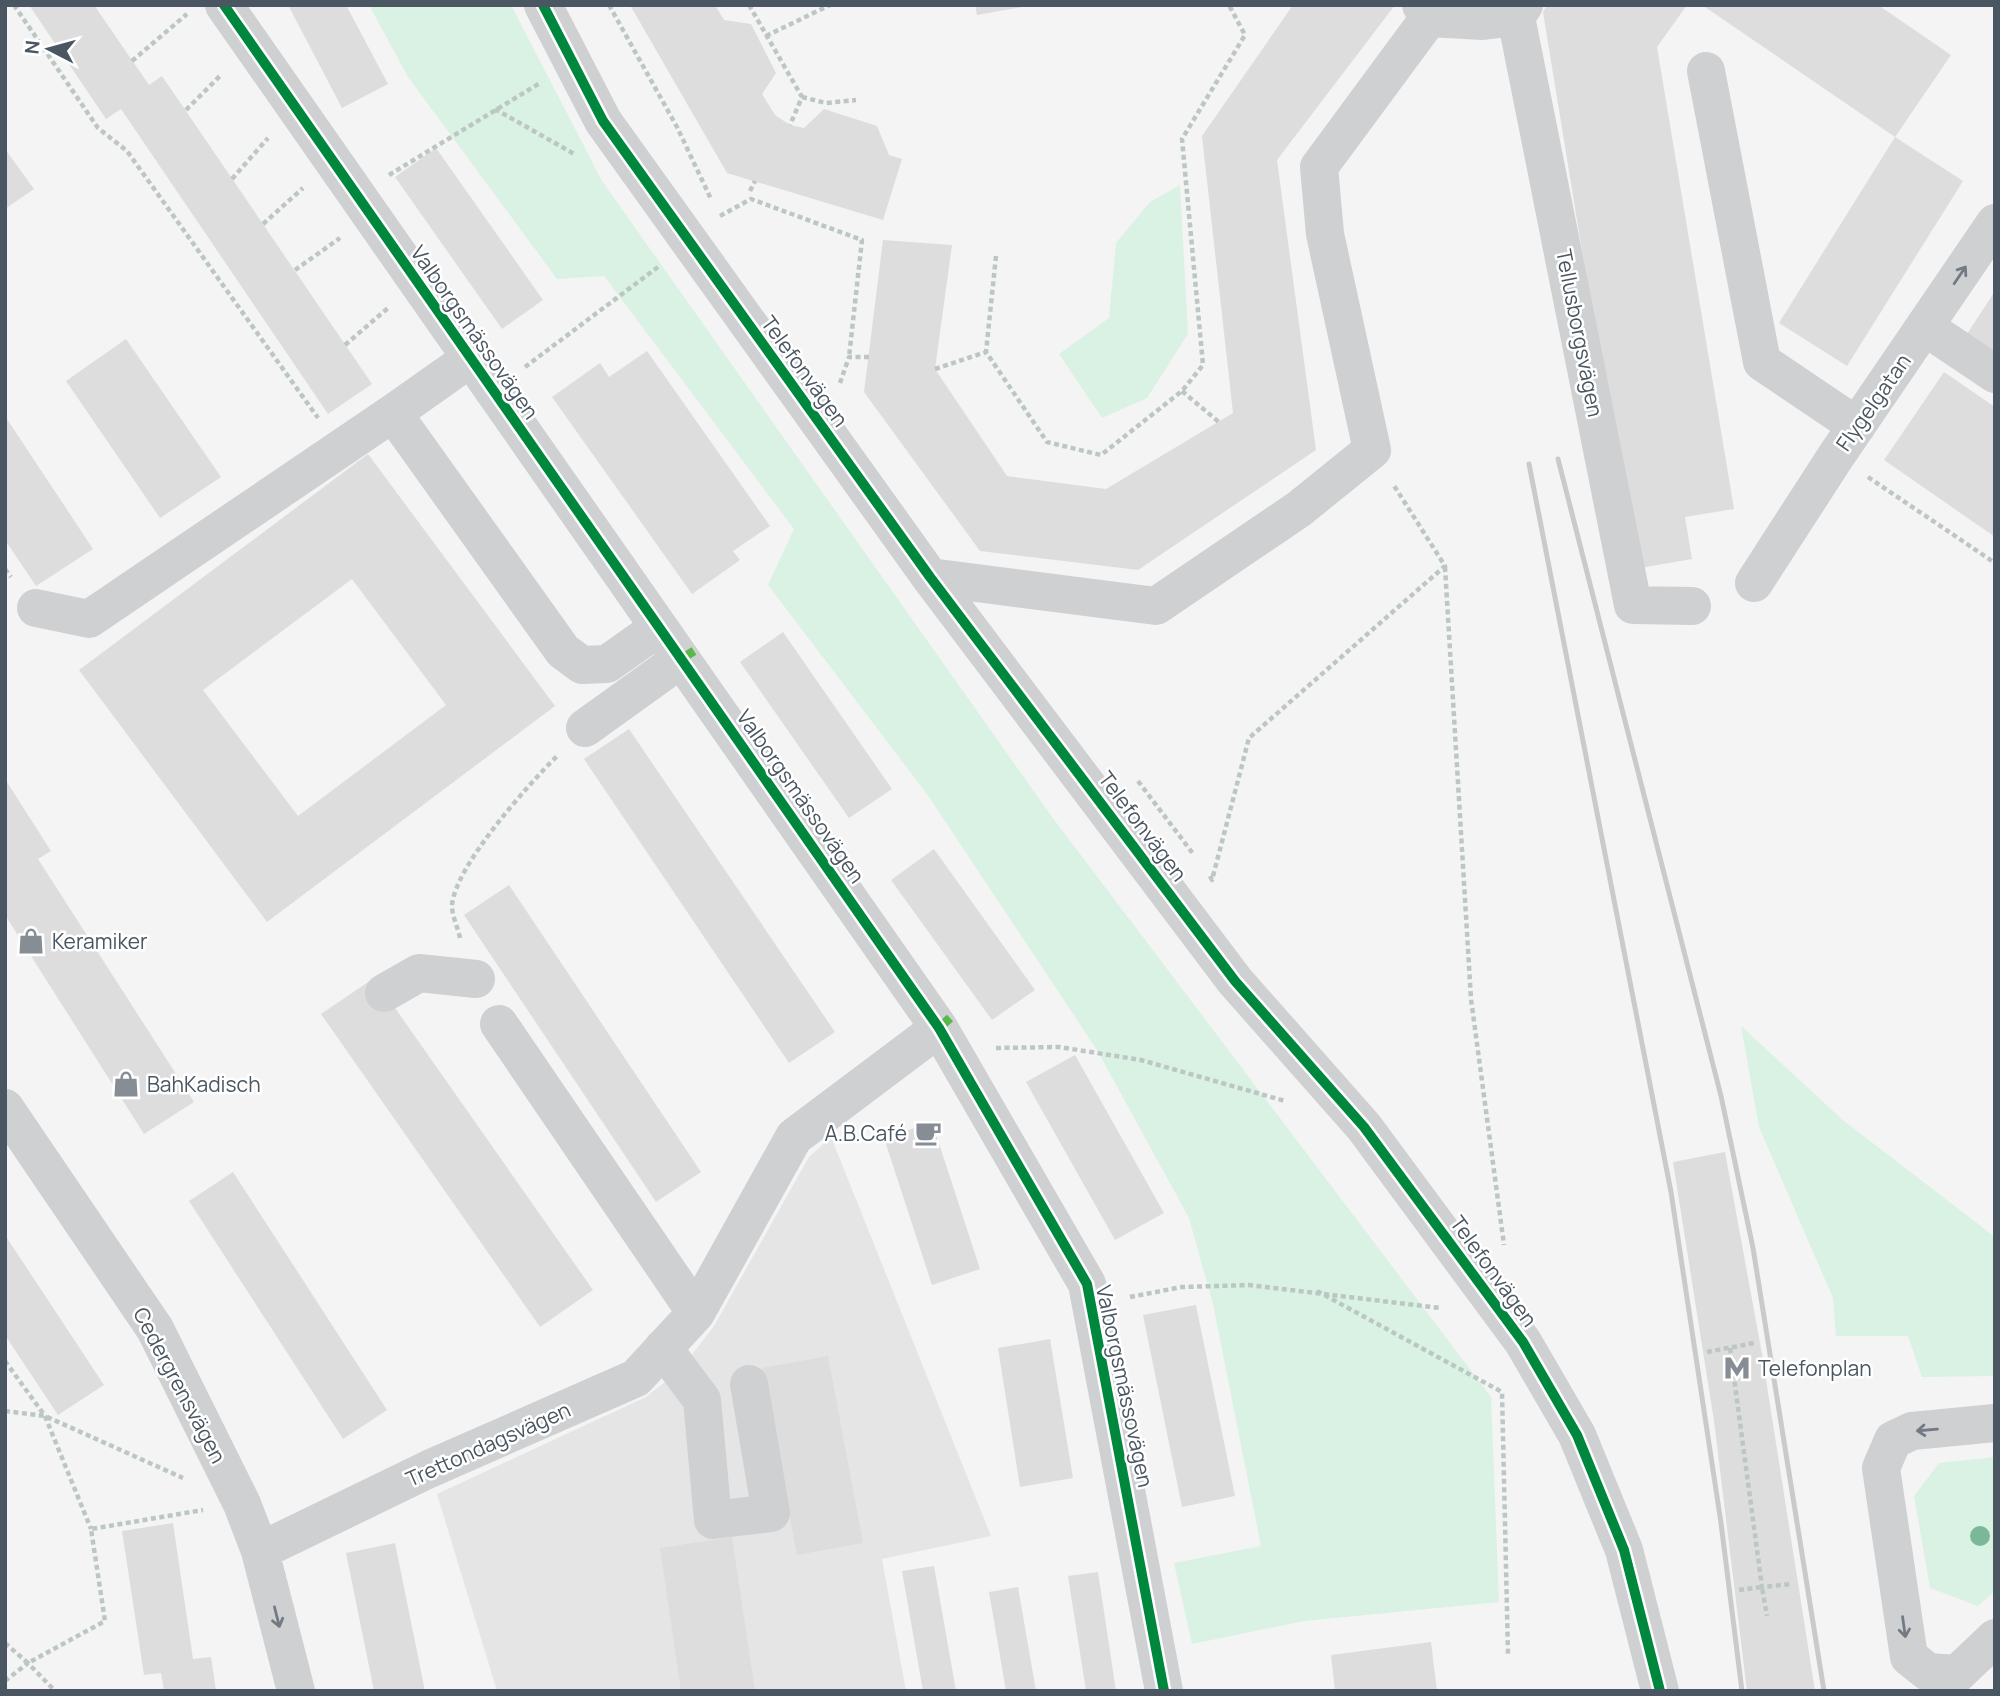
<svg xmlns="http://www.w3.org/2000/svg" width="2000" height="1696" font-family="Manrope,sans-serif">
	<rect width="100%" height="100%" fill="#f4f4f4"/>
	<path fill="#e6e5e6" d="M831,1137L991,1536L882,1559L906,1691H497L437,1494L646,1397L680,1370L714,1326L809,1157Z"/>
	<path fill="#d9f2e3" d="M369,5H511L602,181L1052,817L1491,1397L1499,1602L1304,1621L1192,1644L1174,1563L1261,1546L1213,1304L1189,1218L1097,1050L927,794L768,585L794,529L604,276L557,279L408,77Z
		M1180,185L1188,334L1147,398L1102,418L1059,354L1109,318L1116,243L1150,202Z
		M1741,1026L1844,1121L1995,1237V1376L1922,1377L1908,1336H1836L1833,1298L1759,1127Z
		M1995,1457V1591L1978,1606L1930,1588L1914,1496L1939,1463Z"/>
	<path fill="#ddddde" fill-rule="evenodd" d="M29,5H94L149,85L162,76L372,384L328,414L121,109L106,119Z
		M288,5H346L388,84L342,108Z
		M630,5H715L724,20L751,24L776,73L762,94L775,115L790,125L804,128L824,109L877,126L889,155L902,159L883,220L727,173Z
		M975,5H1022V7L977,15Z
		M1293,5H1395L1277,160L1316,450L1138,570L980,551L864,392L883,240L952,245L935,369L1007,476L1106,489L1233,413L1202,136Z
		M1547,5H1687L1657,47L1734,509L1685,517L1692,559L1634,569L1543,12Z
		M1702,5H1878L1951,55L1895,137Z
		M1895,137L1963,181L1847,366L1779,323Z
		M436,148L543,300L502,329L395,177Z
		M5,149L34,189L5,209Z
		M1995,291V351L1967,334Z
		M126,339L221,477L160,518L66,381Z
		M647,351L770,526L733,551L740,560L692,594L552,397L600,363L609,377Z
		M1944,372L1995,407V537L1884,460Z
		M5,416L93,549L36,586L5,540Z
		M368,454L555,706L267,922L79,670ZM352,579L446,705L298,816L203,690Z
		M783,632L892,789L849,818L740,662Z
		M629,729L835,1032L789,1063L584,759Z
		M5,779L51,851L38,859L194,1102L144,1134L5,915Z
		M934,849L1035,990L992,1020L891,880Z
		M509,885L701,1172L656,1202L464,915Z
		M374,978L593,1290L540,1327L321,1014Z
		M1075,1055L1164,1213L1115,1240L1026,1082Z
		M932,1122L980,1269L932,1285L884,1138Z
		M1725,1152L1762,1354L1815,1691H1747L1714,1421L1673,1162Z
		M233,1172L387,1410L343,1439L189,1201Z
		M5,1235L104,1385L58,1415L5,1335Z
		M1196,1305L1235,1496L1182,1507L1143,1315Z
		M1050,1339L1073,1478L1020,1487L998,1348Z
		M828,1356L863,1543L797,1555L762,1368Z
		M173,1523L193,1659L211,1657L216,1691H164L161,1673L144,1675L122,1531Z
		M732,1537L755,1691H681L660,1548Z
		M395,1543L425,1691H374L346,1553Z
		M934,1566L956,1691H923L902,1571Z
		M1098,1572L1116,1691H1086L1068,1576Z
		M1018,1587L1036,1691H1006L989,1592Z
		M1431,1642L1437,1691H1335L1331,1655Z"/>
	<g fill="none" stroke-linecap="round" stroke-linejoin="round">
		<path stroke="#bcc7c4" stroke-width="4.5" stroke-dasharray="5 3.5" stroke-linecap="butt" d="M14,5L98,128L127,151L318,418
			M609,5L677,127L711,199
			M749,5L802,97L790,125
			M766,36L830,5
			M132,61L187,14
			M802,97L826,103L856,100
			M495,109L576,155
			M186,110L222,74
			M389,175L540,83
			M232,179L268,138
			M750,191L755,181
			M720,216L751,199L862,240L849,357
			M263,224L303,188
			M996,256L986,352L1047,442L1101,455L1182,391L1203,365L1182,139L1245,35L1229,5
			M295,270L340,238
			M345,345L388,308
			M525,367L658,267
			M935,369L986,352
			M840,383L849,357H869
			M1182,391L1220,423
			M1868,477L1995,563
			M1445,567L1471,999L1504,1245
			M5,569L11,577
			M1138,781L1194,855
			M1210,876L1212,880L1249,738L1445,566L1393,484
			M460,938C458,928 452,916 452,906C454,867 529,784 557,756
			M996,1048L1059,1047L1141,1060L1285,1101
			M1317,1291L1502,1392L1508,1654
			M1130,1297L1182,1287L1249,1285L1440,1308
			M1730,1348L1762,1587L1791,1584
			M1707,1352L1754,1343
			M5,1361L45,1416L91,1529
			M5,1411L45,1416L183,1478
			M1739,1590L1762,1587L1767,1616
			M5,1643L28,1663L105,1621L91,1529L203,1510
			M5,1681L28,1663L55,1691"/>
		<path stroke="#ced0d2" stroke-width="38" d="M224,5L939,1028L1087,1284L1164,1691
			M543,5L603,121L930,577L1235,981L1364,1127L1523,1342L1577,1435L1624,1550L1660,1691
			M1524,5L1516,17L1633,605L1692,606
			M1429,18L1483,21L1516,17
			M1706,71L1762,362L1857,426
			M1925,327L1995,374
			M471,358L393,413L563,651L582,665L607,664L658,628
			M930,577L1156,606L1299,509L1372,450L1325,234L1319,167L1429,18L1421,5
			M1754,583L1836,456L1995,223
			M36,608L89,619L393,413
			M585,728L681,659
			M384,993L419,973L476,979
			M499,1024L696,1313
			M5,1108L155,1329L242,1504L260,1551L296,1691
			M663,1348L702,1400L713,1520L771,1513L749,1384
			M1995,1423L1912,1431L1893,1440L1881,1468L1909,1657L1928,1672L1957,1674L1995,1638
			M260,1551L429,1469L636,1378L696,1313L794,1137L939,1028"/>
		<path stroke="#c9cacc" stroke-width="5" d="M1558,459L1721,1096L1753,1248L1824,1691
			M1529,464L1671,1192L1721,1523L1742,1691"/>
		<path stroke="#58b947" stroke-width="9" stroke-dasharray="18 9" stroke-linecap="butt" d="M681,659L694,651
			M939,1028L950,1018"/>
		<g stroke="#fff" stroke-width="15">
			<path id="cycleway" d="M224,5L939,1028L1087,1284L1164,1691
				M543,5L603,121L930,577L1235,981L1364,1127L1523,1342L1577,1435L1624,1550L1660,1691"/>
		</g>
		<use href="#cycleway" stroke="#00873e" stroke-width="10"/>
	</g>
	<circle fill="#7ab899" cx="1980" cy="1536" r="10"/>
	<defs><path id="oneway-shaft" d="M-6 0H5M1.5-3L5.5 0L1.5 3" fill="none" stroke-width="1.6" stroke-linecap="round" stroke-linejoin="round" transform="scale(1.75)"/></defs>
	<g stroke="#727b83">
		<use href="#oneway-shaft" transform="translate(1960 275) rotate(-56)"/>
		<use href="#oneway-shaft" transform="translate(1927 1430) rotate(175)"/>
		<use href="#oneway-shaft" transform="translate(277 1617) rotate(76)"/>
		<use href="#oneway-shaft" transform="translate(1904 1627) rotate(82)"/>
	</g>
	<defs>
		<g id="shop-bare" transform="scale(2.1)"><path d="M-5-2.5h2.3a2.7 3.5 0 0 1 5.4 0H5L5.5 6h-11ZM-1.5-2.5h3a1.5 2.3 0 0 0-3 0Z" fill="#868d94" stroke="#fff" stroke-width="2.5" paint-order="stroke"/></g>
		<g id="cafe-bare" transform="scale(2.1)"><path d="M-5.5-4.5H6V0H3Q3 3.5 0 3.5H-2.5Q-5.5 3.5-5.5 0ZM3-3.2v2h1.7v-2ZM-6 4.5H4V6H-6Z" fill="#868d94" stroke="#fff" stroke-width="2.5" paint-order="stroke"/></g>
		<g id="metro-bare" transform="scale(2.1)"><path d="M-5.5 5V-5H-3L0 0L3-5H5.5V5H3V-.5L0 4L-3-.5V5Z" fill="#868d94" stroke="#fff" stroke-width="2.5" paint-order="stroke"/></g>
	</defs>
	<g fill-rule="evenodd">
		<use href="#shop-bare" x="31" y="941"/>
		<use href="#shop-bare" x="126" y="1084"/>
		<use href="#cafe-bare" x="928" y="1133"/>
		<use href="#metro-bare" x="1737" y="1368"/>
	</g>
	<g text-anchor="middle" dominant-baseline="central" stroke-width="5" stroke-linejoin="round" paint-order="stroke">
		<g font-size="21" fill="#4a5661" stroke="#fff">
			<text transform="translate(475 332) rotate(55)">Valborgsmässovägen</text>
			<text transform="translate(1580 333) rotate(79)">Tellusborgsvägen</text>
			<text transform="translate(805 371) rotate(54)">Telefonvägen</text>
			<text transform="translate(1873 402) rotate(-55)">Flygelgatan</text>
			<text transform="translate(801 796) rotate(55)">Valborgsmässovägen</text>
			<text transform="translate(1143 826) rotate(53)">Telefonvägen</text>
			<text transform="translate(1494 1271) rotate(54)">Telefonvägen</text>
			<text transform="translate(180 1385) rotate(62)">Cedergrensvägen</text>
			<text transform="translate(1125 1386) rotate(78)">Valborgsmässovägen</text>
			<text transform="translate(488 1444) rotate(-24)">Trettondagsvägen</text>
		</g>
		<g font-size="21" fill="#4a5661" stroke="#fff" text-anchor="start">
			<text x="52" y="941">Keramiker</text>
			<text x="147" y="1084">BahKadisch</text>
			<text x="907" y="1133" text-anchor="end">A.B.Café</text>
			<text x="1758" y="1368">Telefonplan</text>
		</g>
	</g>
	<rect width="2000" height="1696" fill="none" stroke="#4a5661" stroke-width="14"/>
	<g transform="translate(49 49) rotate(276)" stroke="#ffffff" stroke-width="5" paint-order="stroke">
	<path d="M0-5L12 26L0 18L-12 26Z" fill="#4a5661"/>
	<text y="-10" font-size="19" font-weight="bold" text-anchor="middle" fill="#4a5661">N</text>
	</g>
</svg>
